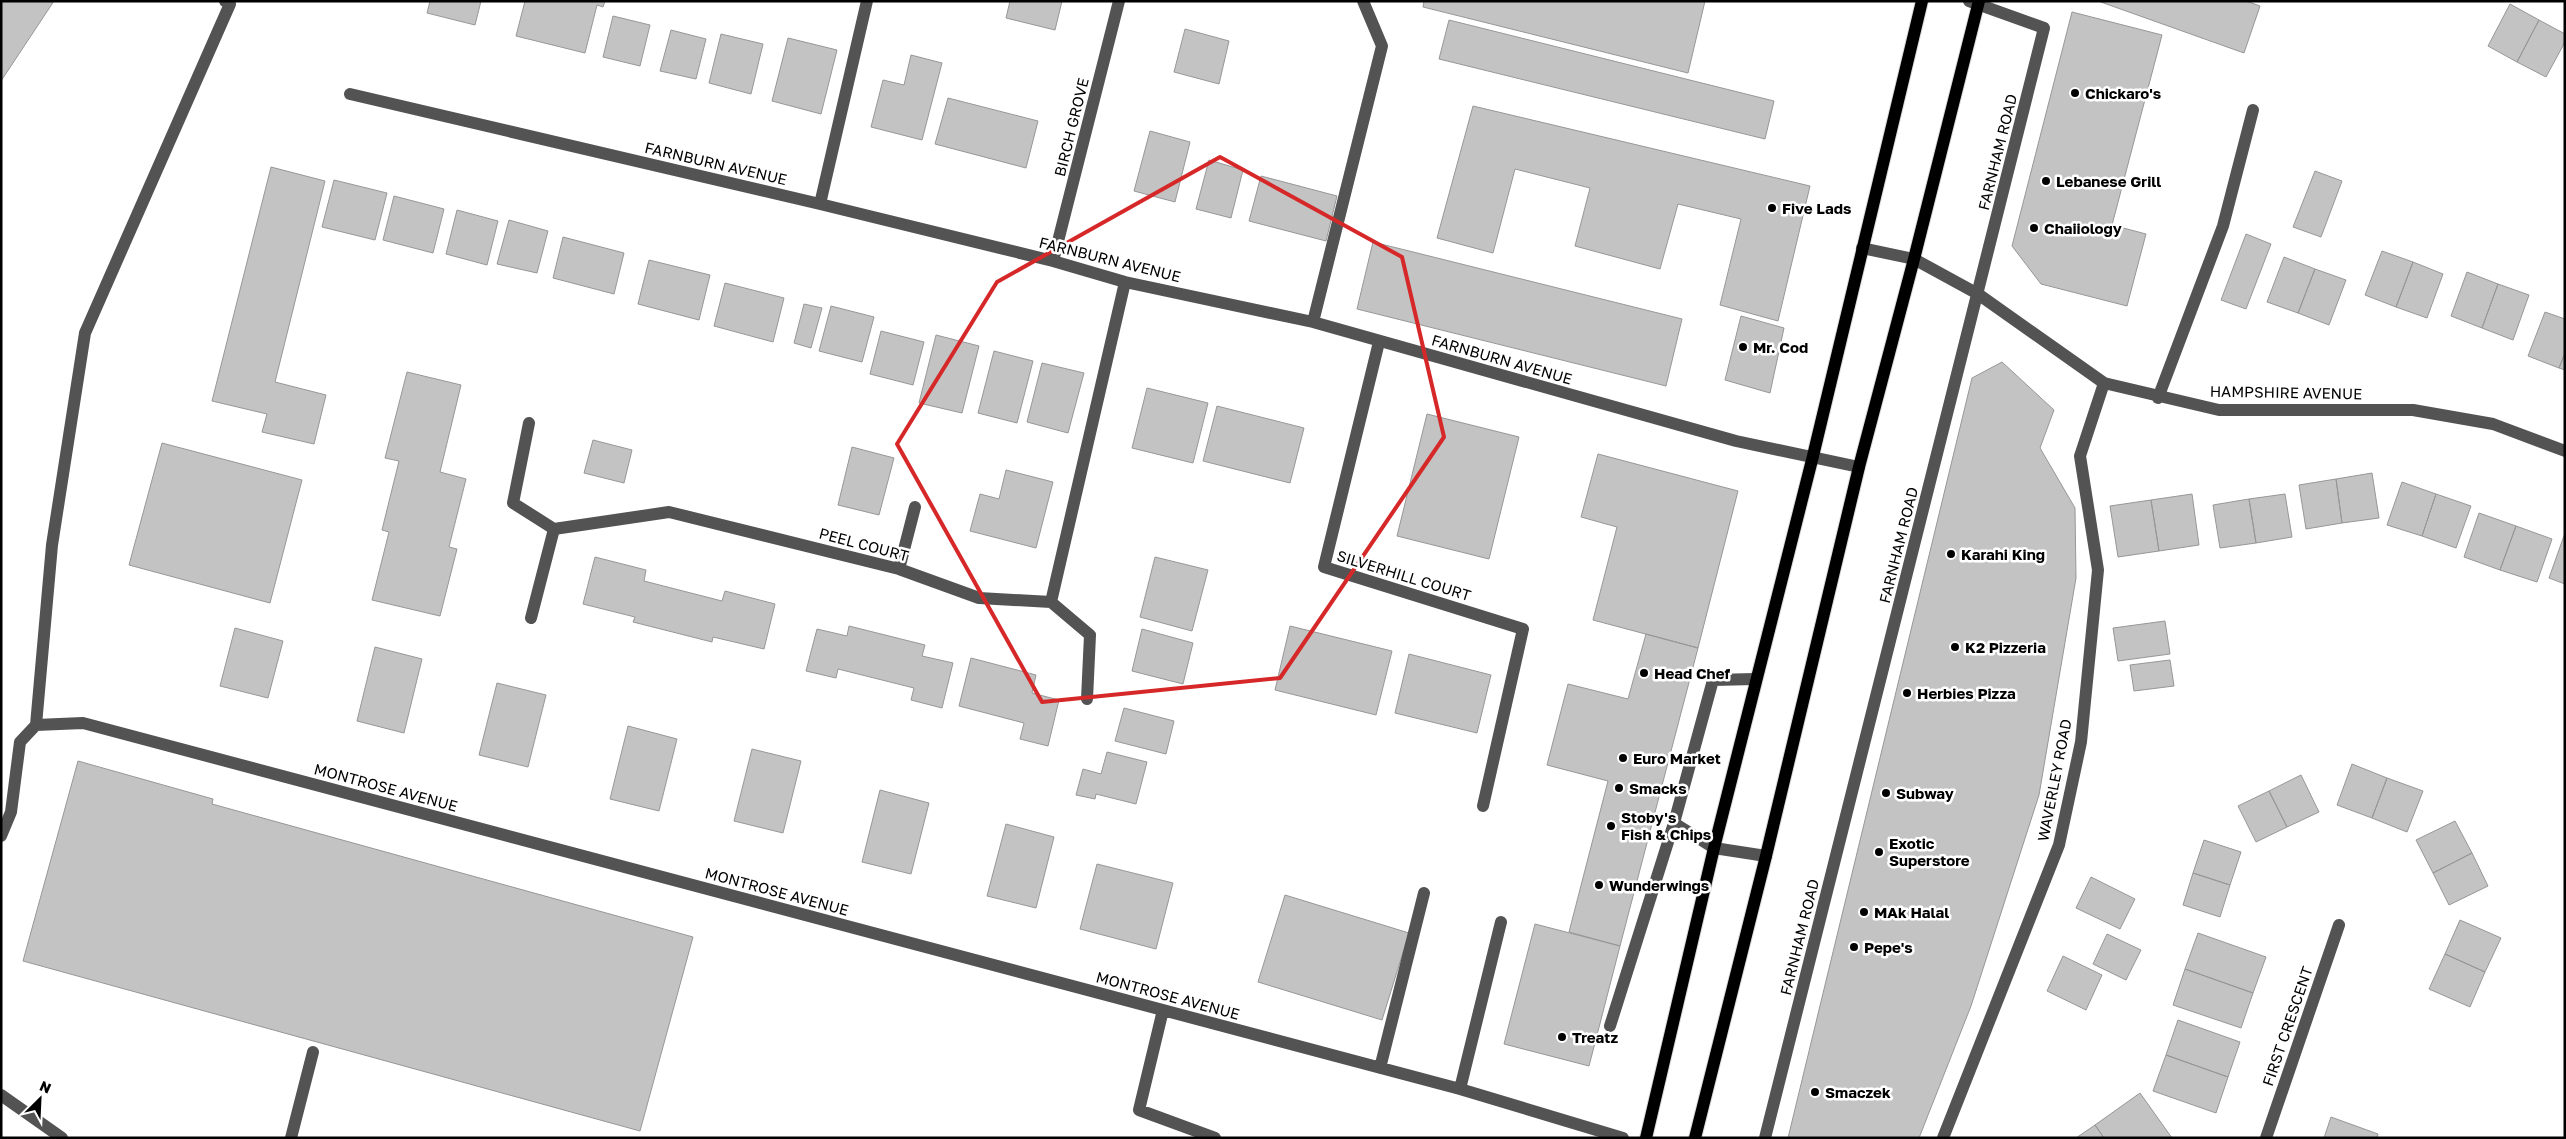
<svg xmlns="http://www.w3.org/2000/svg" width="2566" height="1139" font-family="'Golos Text',sans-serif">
	<rect width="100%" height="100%" fill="#fff"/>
	<path fill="#c3c3c3" stroke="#979797" d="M1,1H54L1,81Z
		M430,1H481L475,25L427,13Z
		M525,1H605L603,7L597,5L585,53L516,36Z
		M1010,1H1062L1055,30L1006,18Z
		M1424,1H1705L1688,73L1423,7Z
		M2098,1H2246L2260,6L2244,53Z
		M2510,4L2539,20L2517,62L2488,46Z
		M2072,12L2162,35L2112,225L2146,234L2127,306L2041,284L2012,246Z
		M613,16L650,25L640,66L603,57Z
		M1449,20L1774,101L1765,139L1439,59Z
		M2539,20L2565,34V42L2546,77L2517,62Z
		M1185,29L1229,41L1219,84L1174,72Z
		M671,30L706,39L696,79L660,71Z
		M721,34L763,44L751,94L709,83Z
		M788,38L837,50L821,114L772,101Z
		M911,55L942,63L922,140L871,127L883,80L904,85Z
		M948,98L1038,121L1026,168L935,144Z
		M1473,106L1810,186L1778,321L1720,305L1741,219L1678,204L1660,269L1575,246L1590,188L1515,169L1493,253L1437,238Z
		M1150,131L1190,142L1175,202L1134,191Z
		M1209,160L1243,170L1231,218L1196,209Z
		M271,167L325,181L275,382L326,395L314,444L262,432L267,414L212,401Z
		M2315,171L2342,181L2321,237L2293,227Z
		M1261,176L1337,196L1326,241L1249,221Z
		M334,180L387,193L375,240L322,227Z
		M394,196L444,209L433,253L383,240Z
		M457,210L498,221L487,265L446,254Z
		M509,220L548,231L537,273L497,264Z
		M2246,234L2271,244L2246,309L2221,300Z
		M563,237L624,253L614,294L553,278Z
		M1373,242L1682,319L1666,386L1357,309Z
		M2382,251L2413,262L2396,307L2365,295Z
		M2284,257L2315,269L2298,313L2267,302Z
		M649,260L710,275L699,320L638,304Z
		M2413,262L2443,274L2427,318L2396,307Z
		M2315,269L2346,280L2329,325L2298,313Z
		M2467,272L2498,284L2482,328L2451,316Z
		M725,283L784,298L773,342L714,326Z
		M2498,284L2529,295L2513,340L2482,328Z
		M804,304L822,308L811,348L794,343Z
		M831,306L874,317L862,362L819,351Z
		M2545,312L2565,319V353L2559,368L2528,356Z
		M1741,316L1784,328L1770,393L1725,380Z
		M881,331L924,342L913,385L870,374Z
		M936,335L979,346L962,413L919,403Z
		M994,351L1033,361L1017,423L978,413Z
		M2565,353V370L2559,368Z
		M2002,362L2054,410L2040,448L2075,508L2076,578L2039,795L1971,1006L1919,1138H1788L1972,378Z
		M1042,363L1084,373L1068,433L1027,422Z
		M407,372L461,385L440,472L466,479L449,547L457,549L440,616L372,600L389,532L382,530L399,461L385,458Z
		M1147,388L1208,403L1193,463L1132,448Z
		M1217,406L1304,428L1290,483L1203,461Z
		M1427,414L1519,437L1489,559L1397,536Z
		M593,440L632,450L624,483L584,473Z
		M162,443L302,480L270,603L129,565Z
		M852,447L894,458L879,515L838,505Z
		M1598,454L1738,491L1698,648L1593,620L1617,527L1581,517Z
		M1006,470L1053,482L1036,548L970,531L980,494L999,499Z
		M2372,473L2379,518L2342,523L2336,479Z
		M2336,479L2342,523L2306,529L2299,485Z
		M2402,482L2436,494L2422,536L2387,525Z
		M2192,494L2199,545L2159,551L2151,500Z
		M2285,494L2292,537L2256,543L2249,499Z
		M2436,494L2471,506L2456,548L2422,536Z
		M2249,499L2256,543L2220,548L2213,505Z
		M2151,500L2159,551L2118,557L2110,506Z
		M2479,513L2516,526L2500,570L2464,557Z
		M2516,526L2552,539L2537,582L2500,570Z
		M2565,533V584L2549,578Z
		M595,557L646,570L644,581L722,601L725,591L775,604L764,649L713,637L712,642L633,622L635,617L583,604Z
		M1155,557L1208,570L1192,631L1140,617Z
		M2165,621L2170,654L2118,661L2113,628Z
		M849,626L925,645L922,656L953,663L942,708L911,700L914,688L838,669L836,678L806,671L817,629L847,636Z
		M1290,626L1392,651L1376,715L1275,690Z
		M235,628L283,641L268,698L220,686Z
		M1142,629L1193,643L1183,684L1132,671Z
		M1646,634L1698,648L1620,946L1569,932L1608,781L1547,765L1568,684L1628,699Z
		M375,647L422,659L404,733L357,721Z
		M1409,654L1491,675L1477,733L1395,713Z
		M971,658L1036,675L1032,693L1059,700L1048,746L1020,739L1024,723L959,706Z
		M2170,660L2174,686L2134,691L2130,665Z
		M497,683L546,695L528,767L479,755Z
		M1124,708L1174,721L1166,754L1115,741Z
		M628,726L677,739L659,811L610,799Z
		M752,749L801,761L783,833L734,821Z
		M1107,752L1147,762L1136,804L1096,794L1095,799L1076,795L1083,769L1101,774Z
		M78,761L213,799L212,804L693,937L640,1131L23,961Z
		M2352,764L2387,778L2372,818L2337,805Z
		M2301,775L2319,812L2287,827L2269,791Z
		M2387,778L2423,791L2407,832L2372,818Z
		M880,790L929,803L911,874L862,862Z
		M2269,791L2287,827L2256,842L2238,806Z
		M2455,821L2472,853L2433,873L2416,840Z
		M1006,824L1054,837L1036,908L987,896Z
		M2204,840L2241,852L2230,885L2193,873Z
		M2472,853L2488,886L2449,905L2433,873Z
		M1097,864L1173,883L1156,949L1080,929Z
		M2193,873L2230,885L2220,917L2183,905Z
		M2091,877L2135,899L2120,929L2076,908Z
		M1285,895L1409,933L1382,1020L1258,982Z
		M2460,920L2501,938L2485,972L2445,954Z
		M1535,924L1620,946L1589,1066L1504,1044Z
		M2198,933L2266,957L2253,993L2185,969Z
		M2107,934L2141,950L2126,980L2093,964Z
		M2445,954L2485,972L2470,1007L2429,989Z
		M2063,956L2102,975L2086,1010L2047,991Z
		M2185,969L2253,993L2241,1028L2173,1005Z
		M2178,1020L2240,1042L2228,1077L2166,1055Z
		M2166,1055L2228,1077L2216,1113L2153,1091Z
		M2140,1093L2172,1138H2104L2095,1125Z
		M2331,1117L2378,1134L2377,1138H2324Z
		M2095,1125L2104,1138H2076Z"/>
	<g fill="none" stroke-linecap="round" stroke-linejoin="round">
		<g stroke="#dbdbdb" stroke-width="14">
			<path id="major" d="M1646,1138L1714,848L1813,456L1922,1
				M1695,1138L1766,856L1859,467L1914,259L1979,1"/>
		</g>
		<path stroke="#535353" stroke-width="12" d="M350,94L820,204L1053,261L1125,282L1313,322L1736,441L1859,467
			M820,204L867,1
			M1862,248L1914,259L1978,294L2104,383L2219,410H2413L2493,424L2565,451
			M1053,261L1119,1
			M1313,322L1382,46L1363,1
			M1379,342L1324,567L1523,629L1483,806
			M2158,398L2223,226L2253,110
			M529,423L513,503L554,529
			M899,569L915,507
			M1051,602L1125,282
			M531,618L554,529L669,512L899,569L979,598L1051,602L1090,635L1087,699
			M1755,679L1713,680L1674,823L1714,848L1766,856
			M36,725L52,545L85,333L230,4L225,1
			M1,836L11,812L20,742L36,725L83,723L1460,1089L1623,1138
			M1163,1010L1139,1110L1215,1138
			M1610,1026L1674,823
			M1380,1068L1424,893
			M1460,1089L1501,922
			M1,1095L62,1138
			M291,1138L313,1052
			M1765,1138L2044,28L1969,1
			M1943,1138L2059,845L2081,742L2098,570L2080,456L2104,383
			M2266,1138L2339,925"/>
		<use href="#major" stroke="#000" stroke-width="12"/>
	</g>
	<path fill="none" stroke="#d62828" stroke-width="4" stroke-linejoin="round" d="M1220,157L1402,257L1444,437L1280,678L1042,702L897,444L997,282Z"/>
	<g fill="#000" stroke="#fff" stroke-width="2">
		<circle cx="2075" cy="93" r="5"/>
		<circle cx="2046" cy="181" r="5"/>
		<circle cx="1772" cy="208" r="5"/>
		<circle cx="2034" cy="228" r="5"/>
		<circle cx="1743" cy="347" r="5"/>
		<circle cx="1951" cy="554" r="5"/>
		<circle cx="1955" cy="647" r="5"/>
		<circle cx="1644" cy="673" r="5"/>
		<circle cx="1907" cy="693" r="5"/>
		<circle cx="1623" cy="758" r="5"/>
		<circle cx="1619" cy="788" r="5"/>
		<circle cx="1886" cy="793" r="5"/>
		<circle cx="1611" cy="826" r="5"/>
		<circle cx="1879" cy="852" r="5"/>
		<circle cx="1599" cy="885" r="5"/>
		<circle cx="1864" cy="912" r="5"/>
		<circle cx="1854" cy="947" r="5"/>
		<circle cx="1562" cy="1037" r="5"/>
		<circle cx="1815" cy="1092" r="5"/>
	</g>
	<g text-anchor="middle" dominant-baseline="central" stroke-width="5" stroke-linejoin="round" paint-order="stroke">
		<g font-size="15" font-weight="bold" fill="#000" stroke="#fff" text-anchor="start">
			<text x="2085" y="93">Chickaro's</text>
			<text x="2056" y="181">Lebanese Grill</text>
			<text x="1782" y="208">Five Lads</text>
			<text x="2044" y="228">Chaiiology</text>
			<text x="1753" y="347">Mr. Cod</text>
			<text x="1961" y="554">Karahi King</text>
			<text x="1965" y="647">K2 Pizzeria</text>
			<text x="1654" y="673">Head Chef</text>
			<text x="1917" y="693">Herbies Pizza</text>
			<text x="1633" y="758">Euro Market</text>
			<text x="1629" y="788">Smacks</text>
			<text x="1896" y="793">Subway</text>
			<text x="1621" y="817">Stoby's<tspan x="1621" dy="17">Fish &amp; Chips</tspan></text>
			<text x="1889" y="843">Exotic<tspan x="1889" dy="17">Superstore</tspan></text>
			<text x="1609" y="885">Wunderwings</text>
			<text x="1874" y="912">MAk Halal</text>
			<text x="1864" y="947">Pepe's</text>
			<text x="1572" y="1037">Treatz</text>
			<text x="1825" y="1092">Smaczek</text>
		</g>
		<g font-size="15" fill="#000" stroke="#fff">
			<text transform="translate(1071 127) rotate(-76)">BIRCH GROVE</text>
			<text transform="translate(1997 152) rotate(-76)">FARNHAM ROAD</text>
			<text transform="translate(716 163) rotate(13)">FARNBURN AVENUE</text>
			<text transform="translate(1110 259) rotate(14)">FARNBURN AVENUE</text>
			<text transform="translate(1502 359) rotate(16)">FARNBURN AVENUE</text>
			<text transform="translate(2286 392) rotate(1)">HAMPSHIRE AVENUE</text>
			<text transform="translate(864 544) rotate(15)">PEEL COURT</text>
			<text transform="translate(1898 545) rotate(-76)">FARNHAM ROAD</text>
			<text transform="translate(1404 575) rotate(17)">SILVERHILL COURT</text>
			<text transform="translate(2054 780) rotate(-79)">WAVERLEY ROAD</text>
			<text transform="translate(386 787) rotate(15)">MONTROSE AVENUE</text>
			<text transform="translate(777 891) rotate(15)">MONTROSE AVENUE</text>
			<text transform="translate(1799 937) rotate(-76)">FARNHAM ROAD</text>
			<text transform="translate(1168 995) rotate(15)">MONTROSE AVENUE</text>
			<text transform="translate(2287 1026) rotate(-71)">FIRST CRESCENT</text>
		</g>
	</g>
	<rect width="2566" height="1139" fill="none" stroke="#000000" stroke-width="5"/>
	<g transform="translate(40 1099) rotate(24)" stroke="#ffffff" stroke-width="4" paint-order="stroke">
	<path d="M0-4L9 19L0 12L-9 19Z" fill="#000000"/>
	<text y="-8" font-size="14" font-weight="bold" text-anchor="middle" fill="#000000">N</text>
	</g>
</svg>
